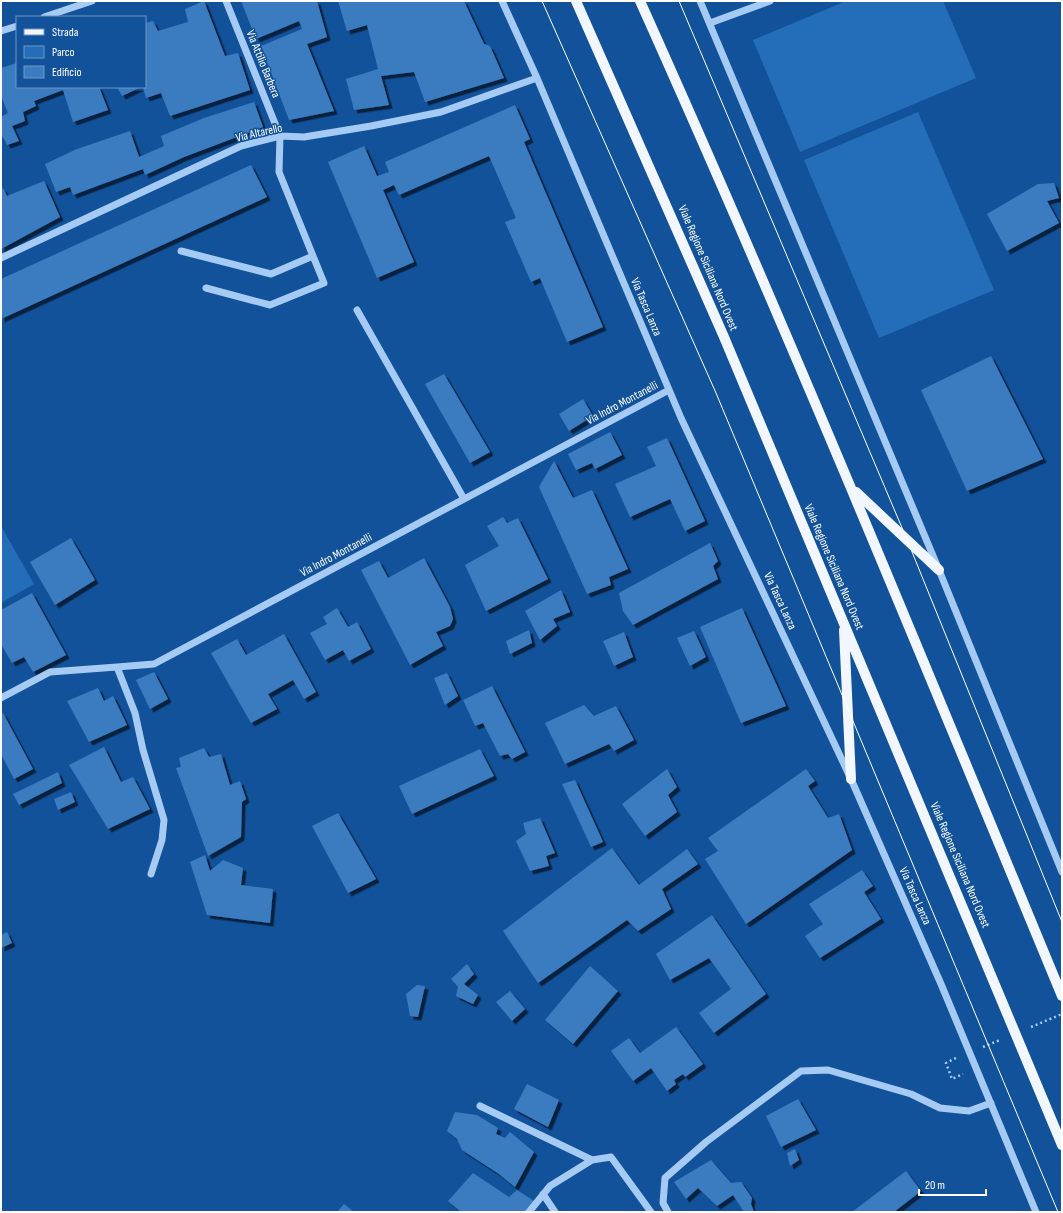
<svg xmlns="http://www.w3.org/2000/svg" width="1063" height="1213" font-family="'Sofia Sans Condensed',sans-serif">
	<defs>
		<filter id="shadow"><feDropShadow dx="3.5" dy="3.5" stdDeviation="0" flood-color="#0009"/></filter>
	</defs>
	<rect width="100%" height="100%" fill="#12529a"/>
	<path fill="#246db8" d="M846,1H943L976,78L800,152L753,40Z
		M918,112L994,290L879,338L804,160Z
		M1,526L34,584L1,603Z"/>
	<path fill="#3b7cc1" filter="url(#shadow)" d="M204,1L225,56L238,53L250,90L170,116L161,93L146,98L143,87H145V23L153,21L158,31L188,22L185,9Z
		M241,1H317L327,37L307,44L334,111L289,120L261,46L302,29L299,21L256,39Z
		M338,1H464L484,44L490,46L504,78L425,102L414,72L381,76L389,105L354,110L346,79L378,69L367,25L347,31Z
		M17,63V87H99L108,110L73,122L63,90L34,101L36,106L23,112L25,121L12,126L19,141L7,145L3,137L1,138V117L8,113L1,96V68Z
		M117,87H141L122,96Z
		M254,102L263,127L184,157L145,175L143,169L73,195L70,187L56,192L45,164L77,149L130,131L139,157L164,146L161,136L204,118Z
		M515,105L530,139L524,142L603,327L567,342L540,278L531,282L505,222L516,218L489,156L399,195L394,185L383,190L414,262L377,278L328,162L364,146L377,176L389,172L385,162Z
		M251,165L267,197L1,319V279Z
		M44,181L60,217L1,249V189L3,188L7,196Z
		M1054,183L1059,198L1047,201L1059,223L1007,251L987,214L1038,184Z
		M991,356L1043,459L967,491L921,390Z
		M444,374L490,452L470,463L425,384Z
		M583,399L593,416L569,431L559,414Z
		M610,432L622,455L595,469L592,463L576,470L568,454Z
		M667,438L705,521L685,531L670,499L630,517L615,484L656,466L647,447Z
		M554,461L573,498L592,490L628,569L609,577L611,585L587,594L539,487Z
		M503,517L507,523L518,518L548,579L486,611L465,565L499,546L487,526Z
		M71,538L95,580L55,605L30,562Z
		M710,543L718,561L713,566L718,579L633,625L623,611L619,593Z
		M424,558L450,607L453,619L450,626L436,632L443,646L410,665L361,570L379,561L388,578Z
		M561,590L570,612L553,619L557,626L540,640L525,611Z
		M32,593L66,655L33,672L24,657L12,663L1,644V610Z
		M337,608L348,627L357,622L371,649L349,661L343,650L325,660L310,633L327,624L323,617Z
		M742,608L786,706L741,723L700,627Z
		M529,630L532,643L510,654L506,641Z
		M694,631L706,657L690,666L677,638Z
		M624,632L633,657L614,666L603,641Z
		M284,634L316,692L304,699L293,680L268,694L277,709L251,723L211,653L237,639L246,655Z
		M154,672L168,699L150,709L136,680Z
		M447,673L458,696L445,705L434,678Z
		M492,686L525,752L512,759L508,754L500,756L483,723L475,726L463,700Z
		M98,688L104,701L113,696L127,725L89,742L67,701Z
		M584,705L594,716L616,706L634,740L614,751L609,744L565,764L545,723Z
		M3,713L33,769L14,779L1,754V714Z
		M104,747L121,782L133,777L150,809L108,829L69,765Z
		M204,748L209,757L221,754L230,785L240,781L246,799L242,802L241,837L208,856L176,768L181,767L179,758Z
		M480,749L494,776L412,814L399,786Z
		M667,769L677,787L668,795L677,812L645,836L622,804Z
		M806,769L815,781L808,786L828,818L839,814L852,850L746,924L705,859L718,851L708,838Z
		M58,772L62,783L19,805L13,794Z
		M575,780L603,842L591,847L562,784Z
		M71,792L75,802L58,810L54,799Z
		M338,813L376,879L348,893L312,826Z
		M540,818L555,853L546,856L549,866L530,871L516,841L526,834L523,823Z
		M612,848L639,885L687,849L698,864L662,889L671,909L638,931L627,920L538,983L503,931Z
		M205,855L210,871L223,860L243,868L241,885L273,889L270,923L207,915L190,862Z
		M862,870L873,886L864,892L881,919L820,958L805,936L823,924L809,904Z
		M712,915L766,994L714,1033L699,1013L731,989L709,958L670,980L656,954Z
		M7,932L12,943L1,948V935Z
		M467,964L474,974L464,984L478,995L473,1004L456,996L458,987L451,979Z
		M590,966L618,991L573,1044L545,1020Z
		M417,985L425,986L418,1017L410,1016L406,994Z
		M510,991L525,1009L512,1021L496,1002Z
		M676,1027L703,1064L685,1077L683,1074L674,1080L676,1084L667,1091L651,1068L633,1081L611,1051L629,1038L640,1053Z
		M527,1084L559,1100L548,1127L514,1109Z
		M798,1099L816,1130L781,1147L766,1116Z
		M455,1112L477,1115L498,1128L496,1134L505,1138L510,1132L534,1152L515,1187L499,1174L462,1150L457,1139L447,1131Z
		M795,1149L799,1160L790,1166L787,1153Z
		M711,1160L731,1183L741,1182L752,1198L751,1204L754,1212H744L733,1195L717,1206L698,1188L686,1199L674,1182Z
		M906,1171L921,1191L894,1212H852Z
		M473,1173L509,1197L517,1190L534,1201L525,1212H461L448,1201Z
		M344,1204L354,1212H337Z"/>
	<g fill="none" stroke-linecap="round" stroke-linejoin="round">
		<path stroke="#a5cbf4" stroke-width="2.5" stroke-dasharray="2 3" stroke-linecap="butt" d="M1031,1027L1062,1014
			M983,1047L1000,1040
			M956,1058L946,1063L952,1079L963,1074"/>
		<path stroke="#a5cbf4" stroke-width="7" d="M502,1L537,78L681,418L851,779L941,984L1036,1212
			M700,1L939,570L1062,872
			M44,17L92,1
			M710,23L770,1
			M1,31L17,26
			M181,251L271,274L313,256L279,172L280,136L226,1
			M1,258L241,146L280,136L304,137L371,126L441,112L537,78
			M206,288L270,305L324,283L313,256
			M357,310L464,499
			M117,667L135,713L143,750L164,820L162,840L151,874
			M1,698L50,672L117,667L154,664L669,390
			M480,1106L592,1160
			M543,1194L555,1212
			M529,1212L550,1186L592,1160L611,1157L651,1212
			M668,1212L663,1203L665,1178L706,1142L801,1071L828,1070L911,1094L940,1108L969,1111L991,1103"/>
		<path stroke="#f2f7ff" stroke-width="10" d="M576,1L724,337L1062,1145
			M640,1C788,330 924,663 1062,996
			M856,492L939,570
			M844,630L851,779"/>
		<path stroke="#fff" stroke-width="1" d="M542,1L716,393L1058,1212
			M679,1L908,542L1062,922"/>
	</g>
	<g text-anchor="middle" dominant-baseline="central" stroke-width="3" stroke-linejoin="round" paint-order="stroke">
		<g font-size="12" fill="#fff" stroke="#12529a">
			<text transform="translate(263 64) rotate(68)">Via Attilio Barbera</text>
			<text transform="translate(259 133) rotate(-13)">Via Altarello</text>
			<text transform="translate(708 268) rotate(67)">Viale Regione Siciliana Nord Ovest</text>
			<text transform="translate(646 307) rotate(67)">Via Tasca Lanza</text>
			<text transform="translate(622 403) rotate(-28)">Via Indro Montanelli</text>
			<text transform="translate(336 555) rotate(-28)">Via Indro Montanelli</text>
			<text transform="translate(834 567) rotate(67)">Viale Regione Siciliana Nord Ovest</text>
			<text transform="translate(780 601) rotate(65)">Via Tasca Lanza</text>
			<text transform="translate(960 865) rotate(67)">Viale Regione Siciliana Nord Ovest</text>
			<text transform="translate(915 896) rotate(66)">Via Tasca Lanza</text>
		</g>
	</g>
	<rect width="1063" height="1213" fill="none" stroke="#ffffff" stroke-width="4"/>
	<rect x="16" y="16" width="130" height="72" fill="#12529a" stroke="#7197c2"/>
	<rect x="24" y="29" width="20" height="6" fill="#f2f7ff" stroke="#7197c2"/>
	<text x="52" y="36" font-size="12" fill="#ffffff">Strada</text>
	<rect x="24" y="46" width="20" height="12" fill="#246db8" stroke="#7197c2"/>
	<text x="52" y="56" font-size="12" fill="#ffffff">Parco</text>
	<rect x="24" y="66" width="20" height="12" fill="#3b7cc1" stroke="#7197c2"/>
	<text x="52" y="76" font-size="12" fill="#ffffff">Edificio</text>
	<path d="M919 1189v6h67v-6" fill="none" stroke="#ffffff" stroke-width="2"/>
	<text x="925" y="1189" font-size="12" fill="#ffffff" stroke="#12529a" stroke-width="3" paint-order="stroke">20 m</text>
</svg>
